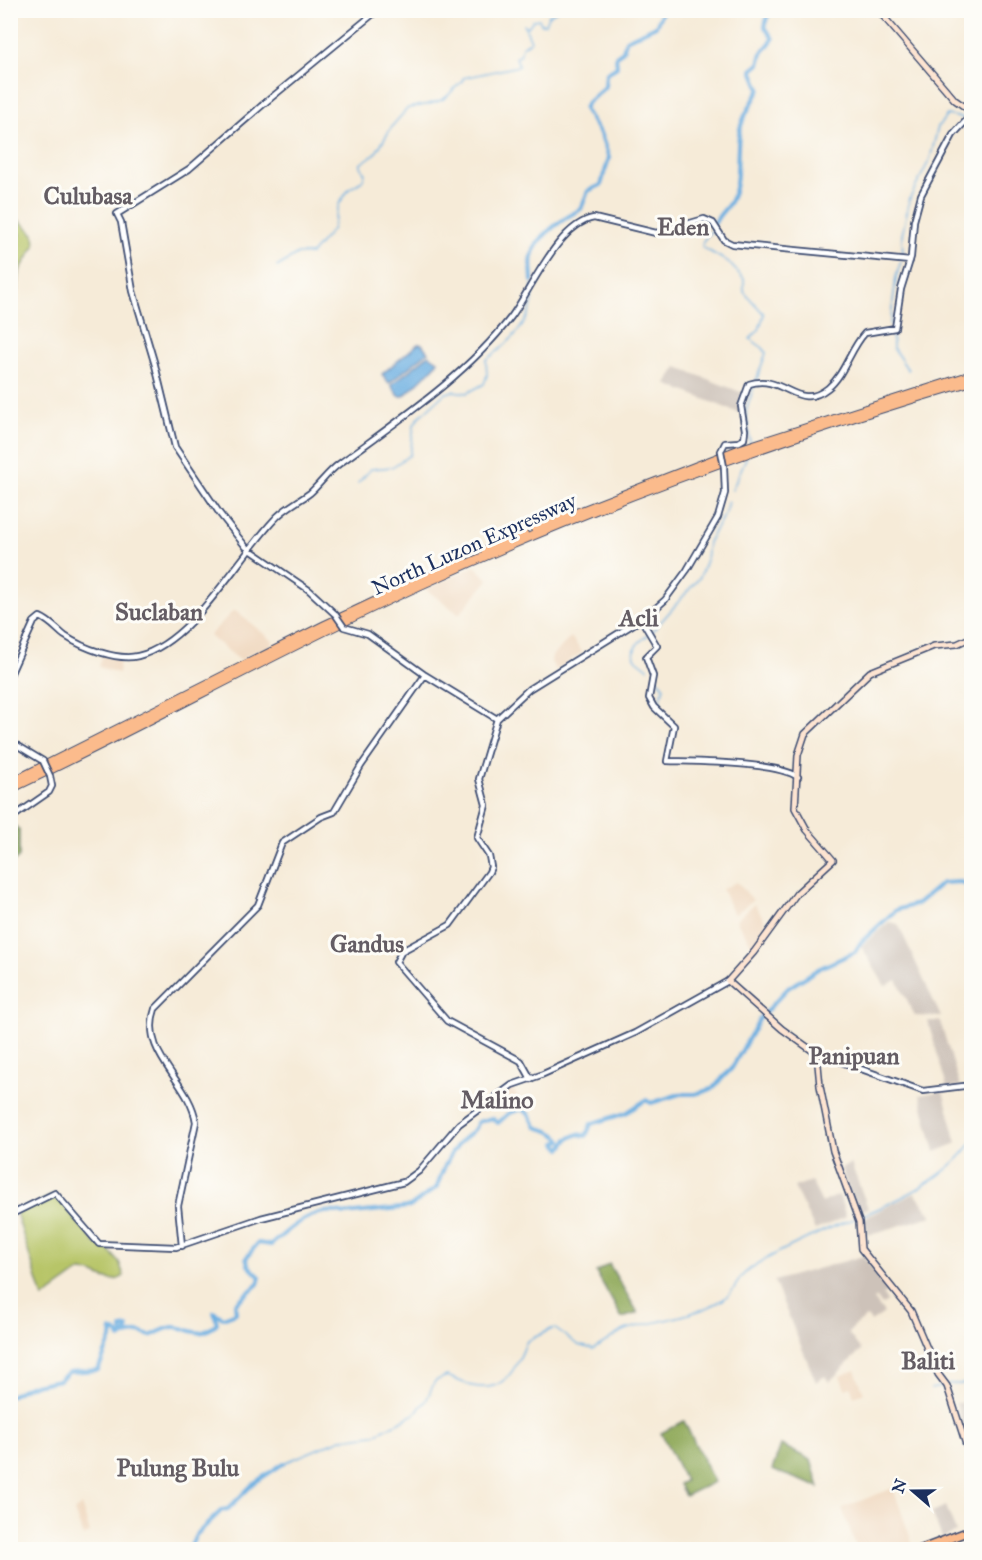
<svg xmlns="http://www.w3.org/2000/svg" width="982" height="1560" font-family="'IM FELL Great Primer',serif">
	<rect width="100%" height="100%" fill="#fdfcf7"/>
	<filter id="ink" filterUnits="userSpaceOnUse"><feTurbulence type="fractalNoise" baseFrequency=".0167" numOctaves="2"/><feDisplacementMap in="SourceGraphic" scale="12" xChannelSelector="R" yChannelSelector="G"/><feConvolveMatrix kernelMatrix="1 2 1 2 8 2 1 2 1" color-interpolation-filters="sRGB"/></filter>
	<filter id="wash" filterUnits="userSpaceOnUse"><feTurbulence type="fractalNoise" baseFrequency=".008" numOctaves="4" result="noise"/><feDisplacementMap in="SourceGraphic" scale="24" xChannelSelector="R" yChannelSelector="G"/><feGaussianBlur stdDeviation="1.35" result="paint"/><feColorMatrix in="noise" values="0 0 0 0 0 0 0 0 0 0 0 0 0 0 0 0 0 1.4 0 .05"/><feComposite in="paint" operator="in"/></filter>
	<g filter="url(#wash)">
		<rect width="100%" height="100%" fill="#f6ebd8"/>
		<path fill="#efd6bc" d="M475,566L489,580L459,614L425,589Z
			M234,610L273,641L272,646L253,652L241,661L209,636Z
			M571,637L582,652L556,670L551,662L552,656Z
			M103,654L120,658L118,673L99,667Z
			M737,882L753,900L734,915L722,889Z
			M754,904L770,928L754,948L736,920Z
			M512,1088L519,1098L501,1111L494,1101Z
			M855,1370L864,1393L854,1397L851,1387L845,1389L840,1376Z
			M893,1488L914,1548L857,1549L842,1508Z
			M81,1505L90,1532L84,1537L74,1512Z"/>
		<path fill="#cdc2b9" d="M677,367L743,393L739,413L666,384Z
			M889,922L898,924L941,1017L915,1016L897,980L885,986L861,946Z
			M928,1021H940L960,1086L947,1088Z
			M943,1091L957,1143L935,1152L920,1095Z
			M851,1164L868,1208L856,1213L841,1168Z
			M811,1181L822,1203L839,1195L846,1217L815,1230L794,1187Z
			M915,1193L932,1216L861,1237L860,1220Z
			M863,1256L890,1290L883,1295L887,1301L882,1305L877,1298L874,1300L884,1313L871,1322L867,1317L856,1325L848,1333L861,1350L829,1382L825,1376L816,1382L774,1281Z
			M971,1402V1459L956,1403Z
			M946,1506L956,1532L942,1538L932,1512Z"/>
		<path fill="#b7c567" stroke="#697a62" stroke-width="1.5" d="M11,213L34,234L35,246L20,270L18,289L11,298V244L21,234L11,225Z
			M55,1194L96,1244L107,1248L119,1262L124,1276C110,1287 96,1271 81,1271L43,1298L16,1213Z"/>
		<path fill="#91aa5c" stroke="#566c5d" stroke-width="1.5" d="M10,821L19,830V857L15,861H11Z
			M609,1264L638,1313L622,1318L596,1272Z
			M684,1421L714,1482L685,1496L679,1484L685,1481L661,1433Z
			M781,1445L811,1460L819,1487L772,1470Z"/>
		<path fill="#6cafe1" stroke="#446fa0" stroke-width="1.5" d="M418,344H422L428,352L389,383L382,374Z
			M429,355L438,361L435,366L404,396H399L391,385Z"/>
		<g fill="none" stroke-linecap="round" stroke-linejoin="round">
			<path stroke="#6cafe1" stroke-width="1.5" d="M712,230L703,241L702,247L728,262L744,279V292L764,314L759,330L750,339L763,348L766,353L756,381
				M903,257L902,235L910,198L930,159L938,127L947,115L963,118L969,113
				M277,267L298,254H311L332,230L339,204L349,189L362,181L365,174L360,164L375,154L393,125L408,108C421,105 434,105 445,98C451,94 453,88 462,82L463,78L519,66L516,57L520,56L522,47L531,41L524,25L528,27L533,20L539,19L541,24H545L548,16L558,10
				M890,325L896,277L901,261
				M892,332L893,348L908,370
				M750,442L746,411L754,386
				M358,483L371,469L392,467L410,455L414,425L419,417L444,394L453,391L467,393L484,384L487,375L486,360C510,343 539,317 532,285
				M732,490L747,456
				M652,632L700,577L706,560L708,542L725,513L728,501
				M648,668L635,658C632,646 639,642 648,635
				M655,675L664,687L658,707
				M859,1217C897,1201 948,1178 972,1142
				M466,1384C504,1397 515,1370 527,1341L554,1328L578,1345L593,1349C605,1344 615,1333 628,1329C657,1321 699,1315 724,1299C734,1293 736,1282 744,1274C759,1259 832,1226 854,1219
				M949,1384H972
				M931,1389L944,1386
				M284,1463L341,1439L373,1435L413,1415L426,1401L435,1381L447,1376L464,1383"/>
			<path stroke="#6cafe1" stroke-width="4" d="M715,223C719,213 727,209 731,200C740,181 736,156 739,135C741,118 752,104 760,89L752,70L759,64L762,53L773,39L765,27L767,17L774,10
				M532,281C532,274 530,263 532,256C537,235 563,219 581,209L588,191L601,185L609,158L601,135L584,109L586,104L605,87L606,74L617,67L616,56L623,51L626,40L656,26L663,10
				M10,1396L29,1386L59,1380L69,1372L98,1370L113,1334L111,1330L118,1333L120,1338L123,1336L122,1328L128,1327L126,1335L140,1332L150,1336C157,1333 165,1328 173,1327C187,1325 198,1343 217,1323L214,1312L223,1318L236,1313L235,1304L258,1284L260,1277L248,1265L246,1258L258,1243L271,1245C291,1227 316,1204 345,1214L410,1207L437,1187C441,1174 447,1159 456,1147C462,1137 476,1133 478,1122L492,1118L498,1123L509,1113L522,1109L529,1114L536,1127C546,1130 555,1132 562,1140L556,1143L561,1149L568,1139L578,1134L586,1136L591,1124L626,1113L646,1100L651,1103L680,1094H695L712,1089L732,1068L760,1018L788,988L818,969L855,952L861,942L896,910L917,904L942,883L961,882L972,889
				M189,1550L196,1535L222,1510L228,1509L254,1483L284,1463"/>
		</g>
	</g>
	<g filter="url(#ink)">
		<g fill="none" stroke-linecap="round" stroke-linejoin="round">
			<g stroke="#3c4b70" stroke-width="8">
				<path id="tertiary" d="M721,451L725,443L739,442L744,439L745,430L741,406L749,384C784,373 797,413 828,388C845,374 850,349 865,333L895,328L901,289L911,257L914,221L921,195L953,135L972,114
					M335,614L309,590L246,547L220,514L175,447L155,365L133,291L121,222L117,214L189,169L266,102L378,10
					M641,619L657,646L646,657L653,676L649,698L654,707L674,726L667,761C695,762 777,762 798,777
					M344,627L368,634L425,675L497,719
					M10,675L34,622L40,617C50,621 57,630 65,636C83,648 117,661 138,656C192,643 237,559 274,520C284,508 298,502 310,493C320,484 328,472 339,464C399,420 466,376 511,317C531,290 558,224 594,218L656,233L704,219L713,223L724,240L732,244L910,261
					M497,719L479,779L486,805L477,838L489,856L491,867L489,872L450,925L402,951L396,962L447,1021L521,1061L531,1079
					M497,719L529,689L648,615L665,600L687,570L718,517L725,493L724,467
					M10,741L43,761
					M10,819L49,792L52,786L50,776
					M816,1053L923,1091L972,1085
					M10,1203L14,1213
					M10,1215L55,1193L99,1244L176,1247L261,1218L404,1182L419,1171L459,1124L512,1085L541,1075L635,1033L728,981
					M182,1246L178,1206L196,1122C190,1081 139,1054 155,1009L258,905L282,843L321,817L334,812L361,766L425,675"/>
			</g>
			<g stroke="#3c4b70" stroke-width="8">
				<path id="secondary" d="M878,10L955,100L972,112
					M972,637L957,644L934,646L870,672L805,734L798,755L795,808L807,830L833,860L797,893L754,952L728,981L782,1029L817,1054L820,1086L833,1151L859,1222L861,1249L911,1311L938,1374L947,1386L972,1463"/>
			</g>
			<g stroke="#3c4b70" stroke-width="10">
				<path id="trunk" d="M919,1550L972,1530"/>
			</g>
			<g stroke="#3c4b70" stroke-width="10">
				<path id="motorway" d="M535,529L741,449L972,375
					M485,551L524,534
					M10,783L325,625L463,560
					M10,789C150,723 284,647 425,583C601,502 785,436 972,381"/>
			</g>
			<use href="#tertiary" stroke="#fff" stroke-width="4.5"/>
			<use href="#secondary" stroke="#fde4d1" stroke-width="5"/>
			<use href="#trunk" stroke="#fbbb8c" stroke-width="7"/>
			<use href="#motorway" stroke="#fbbb8c" stroke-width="8"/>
			<g stroke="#3c4b70" stroke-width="8" stroke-linecap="butt">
				<path id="tertiary-bridge" d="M721,451L724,467
					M335,614L344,627
					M43,761L50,776"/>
			</g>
			<use href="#tertiary-bridge" stroke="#fff" stroke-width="4.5"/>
		</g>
	</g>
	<g text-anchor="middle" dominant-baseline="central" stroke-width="6" stroke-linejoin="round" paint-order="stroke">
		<g font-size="21" fill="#1b2f5e" stroke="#fdfcf7">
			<text transform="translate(474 544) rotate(-24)">North Luzon Expressway</text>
		</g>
		<g font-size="24" font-weight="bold" fill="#645d64" stroke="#fdfcf7">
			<text x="88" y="196">Culubasa</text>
			<text x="683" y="227">Eden</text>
			<text x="159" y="612">Suclaban</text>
			<text x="639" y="618">Acli</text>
			<text x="367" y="944">Gandus</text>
			<text x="854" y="1056">Panipuan</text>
			<text x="497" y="1100">Malino</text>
			<text x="928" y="1361">Baliti</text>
			<text x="178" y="1468">Pulung Bulu</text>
		</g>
	</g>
	<rect width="982" height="1560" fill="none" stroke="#fdfcf7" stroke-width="36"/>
	<g transform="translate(913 1491) rotate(290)" stroke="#fdfcf7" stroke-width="4.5" paint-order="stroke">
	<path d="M0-4.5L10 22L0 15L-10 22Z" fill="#1b2f5e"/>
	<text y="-9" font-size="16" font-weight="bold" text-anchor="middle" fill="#1b2f5e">N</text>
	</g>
</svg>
